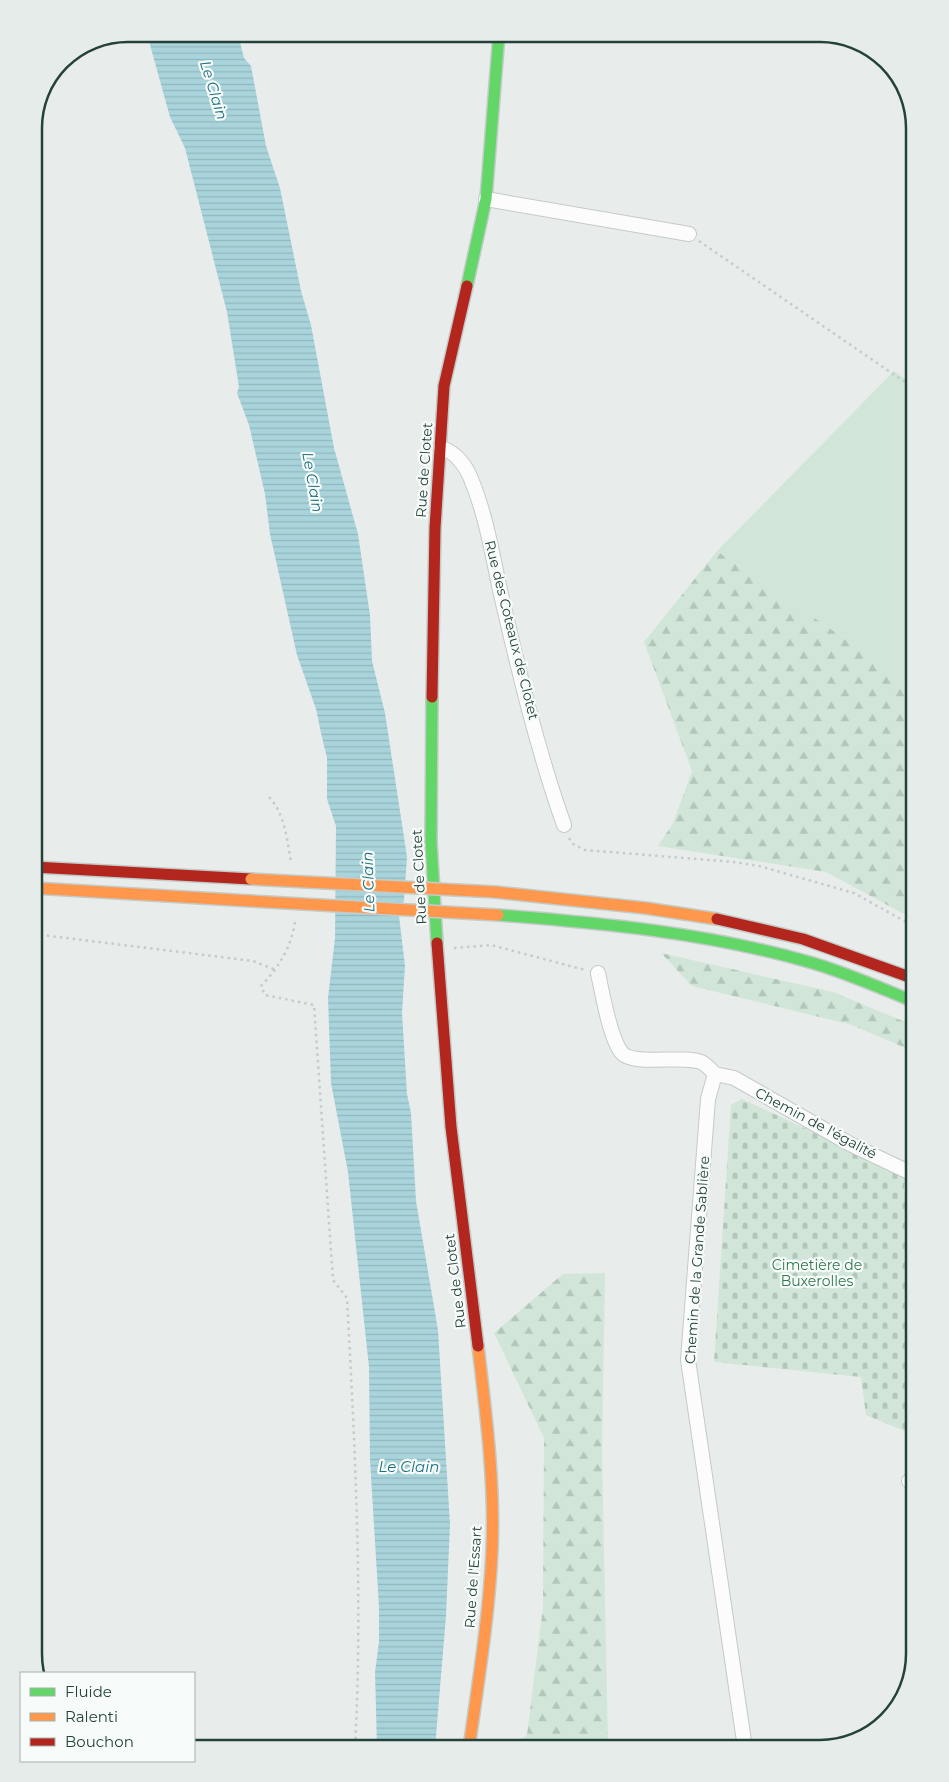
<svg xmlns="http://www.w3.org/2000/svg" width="949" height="1782" font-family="Montserrat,sans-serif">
	<defs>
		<pattern id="forest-firs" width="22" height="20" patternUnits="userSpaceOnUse" patternTransform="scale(1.25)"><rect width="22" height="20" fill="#d1e6d8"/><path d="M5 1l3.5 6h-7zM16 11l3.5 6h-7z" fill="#b3c6ba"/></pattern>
		<pattern id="cemetery-stones" width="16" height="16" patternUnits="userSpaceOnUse" patternTransform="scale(1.25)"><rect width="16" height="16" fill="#d1e6d8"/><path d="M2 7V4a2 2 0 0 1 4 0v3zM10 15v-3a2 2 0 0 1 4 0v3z" fill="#b3c6ba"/></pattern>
		<pattern id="water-rules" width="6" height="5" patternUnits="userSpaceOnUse" patternTransform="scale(1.25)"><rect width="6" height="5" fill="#a9d4db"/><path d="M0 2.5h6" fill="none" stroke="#91b7bd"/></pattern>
	</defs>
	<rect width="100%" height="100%" fill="#e8edeb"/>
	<path fill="#d1e6d8" d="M894,371L915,386V687L717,551Z"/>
	<path fill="url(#forest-firs)" d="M717,551L915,687V920L826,872L658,846L673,823L692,771L644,642Z
		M661,953L833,992L915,1026V1052L852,1025L692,986Z
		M605,1273L602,1451L608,1748H507L527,1735L543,1607L544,1438L494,1333L563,1274Z"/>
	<path fill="url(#cemetery-stones)" d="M742,1099L905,1175L904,1192L915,1202V1423L907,1432L866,1415L861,1377L714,1362L731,1105Z"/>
	<path fill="url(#water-rules)" d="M147,34H238L244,58L251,66L266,146L280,188L301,291L311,325L334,448L358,534L370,615L372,661L385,713L407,857L404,900L399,916L405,966L402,1013L407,1094L411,1113L416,1201L438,1330L450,1524L446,1616L435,1748H377L375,1672L379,1642V1607L370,1460L369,1367L348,1172L331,1083L328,998L335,938L336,826L327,799V758L321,733L316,709L297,655L270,534L265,494L249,425L237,393L239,387L227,312L185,148L170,117Z"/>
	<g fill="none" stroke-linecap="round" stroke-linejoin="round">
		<g stroke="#c5cac8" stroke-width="16">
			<path id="street" d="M486,199L689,234
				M441,448C455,451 466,466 471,479C486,515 492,553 500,590C518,668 537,749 564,825
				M598,973C602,992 610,1039 622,1053C633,1066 682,1055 701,1062C706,1064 711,1070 715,1074L708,1099L688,1360L745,1748
				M715,1074L734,1078L850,1144L915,1175
				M909,1481L915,1480"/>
		</g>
		<g stroke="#c3cbc8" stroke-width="14">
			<path id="fast" d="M467,286L486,199L499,34
				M432,697L431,841L437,943
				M498,915C602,923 708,933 809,962C845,972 880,988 915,1002"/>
		</g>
		<g stroke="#c3cbc8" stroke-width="14">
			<path id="slow" d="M34,888L251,901
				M495,892L645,908L717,919
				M469,1748C478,1683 489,1617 492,1551C495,1483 486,1414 478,1346"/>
		</g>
		<g stroke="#c3cbc8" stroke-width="14">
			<path id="jam" d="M432,697L435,528L444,386L467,286
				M34,867L251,879
				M717,919L803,939L915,979
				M437,943L451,1127L478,1346"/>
		</g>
		<path stroke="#c3ccca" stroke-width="2.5" stroke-dasharray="2.5 4" stroke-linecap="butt" d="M699,241L915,389
			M269,797C285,814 287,840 291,862
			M569,838L573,844L585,850L734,862L759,866L854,893L915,927
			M295,922C291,948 279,967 261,986L265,995L314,1005L333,1280L347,1298C355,1448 363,1598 355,1748
			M34,934L253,961L276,970
			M454,948L491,945L585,970"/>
		<use href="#street" stroke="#fcfcfc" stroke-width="14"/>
		<use href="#fast" stroke="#63d668" stroke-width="11"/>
		<use href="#slow" stroke="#ff974d" stroke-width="11"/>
		<use href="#jam" stroke="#b3261e" stroke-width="11"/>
		<g stroke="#c3ccc9" stroke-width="14" stroke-linecap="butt">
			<path id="slow-bridge" d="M251,879L495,892
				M251,901L498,915"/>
		</g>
		<use href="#slow-bridge" stroke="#ff974d" stroke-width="11"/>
	</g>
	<g text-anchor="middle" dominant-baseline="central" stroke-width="4.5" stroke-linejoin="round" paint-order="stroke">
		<g font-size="14" fill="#24423a" stroke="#f7fbf9">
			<text transform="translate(424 470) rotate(-86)">Rue de Clotet</text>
			<text transform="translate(512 630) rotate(76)">Rue des Coteaux de Clotet</text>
			<text transform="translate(419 877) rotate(-93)">Rue de Clotet</text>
			<text transform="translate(816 1123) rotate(28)">Chemin de l'égalité</text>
			<text transform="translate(697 1260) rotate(-86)">Chemin de la Grande Sablière</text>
			<text transform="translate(455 1281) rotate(-97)">Rue de Clotet</text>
			<text transform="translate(473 1577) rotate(-86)">Rue de l'Essart</text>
		</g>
		<g font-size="14" fill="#2d7a4b" stroke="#f7fbf9">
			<text x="817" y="1265">Cimetière de<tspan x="817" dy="16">Buxerolles</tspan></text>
		</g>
		<g font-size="15" font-style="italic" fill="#1c6f80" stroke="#f7fbf9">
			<text transform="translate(214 90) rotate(73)">Le Clain</text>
			<text transform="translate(313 482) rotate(80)">Le Clain</text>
			<text transform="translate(368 882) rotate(-92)">Le Clain</text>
			<text x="409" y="1466">Le Clain</text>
		</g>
	</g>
	<path d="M0 0H949V1782H0ZM128 42H820A86 86 0 0 1 906 128V1654A86 86 0 0 1 820 1740H128A86 86 0 0 1 42 1654V128A86 86 0 0 1 128 42Z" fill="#e6ecea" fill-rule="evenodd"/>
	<path fill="none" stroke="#24423a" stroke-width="2.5" d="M128 42H820A86 86 0 0 1 906 128V1654A86 86 0 0 1 820 1740H128A86 86 0 0 1 42 1654V128A86 86 0 0 1 128 42Z"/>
	<rect x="20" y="1672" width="175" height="90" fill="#f7fbf9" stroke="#a3b1ad"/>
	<rect x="30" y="1688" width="25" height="8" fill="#63d668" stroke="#a3b1ad"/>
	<text x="65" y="1697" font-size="15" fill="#24423a">Fluide</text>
	<rect x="30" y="1713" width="25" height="8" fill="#ff974d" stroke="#a3b1ad"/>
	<text x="65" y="1722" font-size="15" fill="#24423a">Ralenti</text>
	<rect x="30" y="1738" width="25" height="8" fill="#b3261e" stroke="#a3b1ad"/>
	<text x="65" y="1747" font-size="15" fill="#24423a">Bouchon</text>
</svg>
